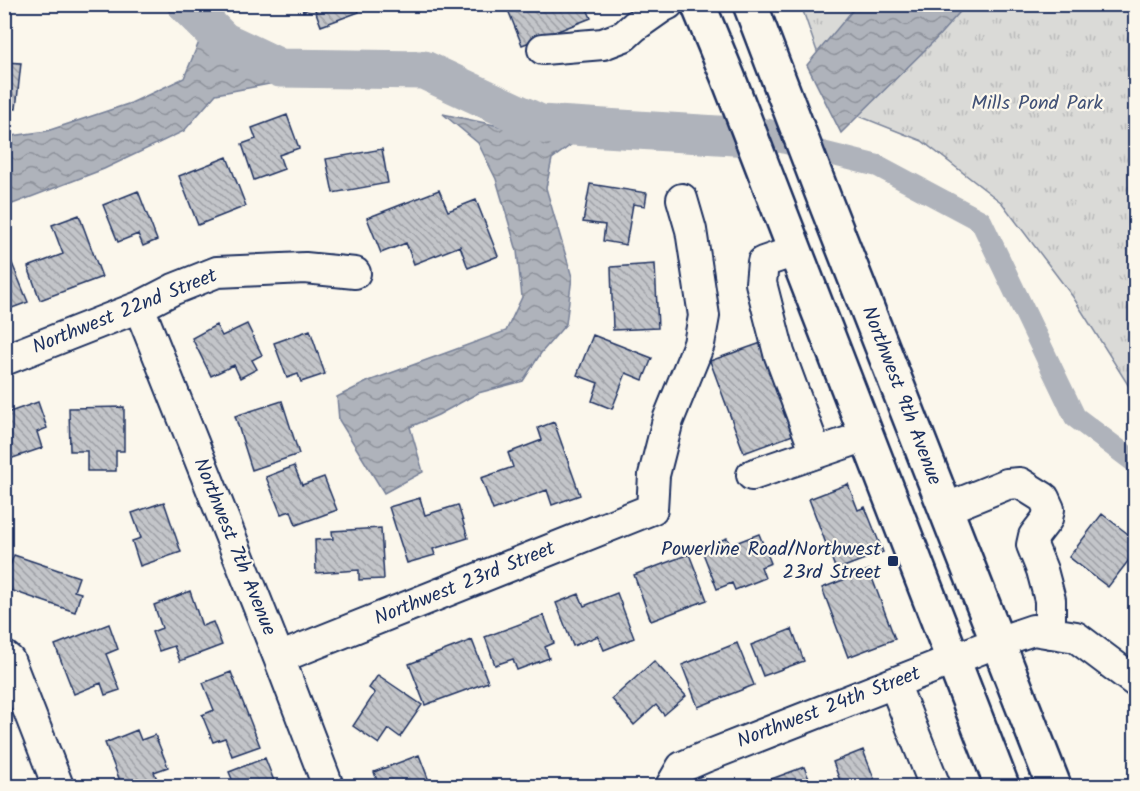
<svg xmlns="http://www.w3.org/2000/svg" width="1140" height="791" font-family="Kalam,sans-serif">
	<defs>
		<pattern id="park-tufts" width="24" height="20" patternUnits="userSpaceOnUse" patternTransform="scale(1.5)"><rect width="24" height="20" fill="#dadad7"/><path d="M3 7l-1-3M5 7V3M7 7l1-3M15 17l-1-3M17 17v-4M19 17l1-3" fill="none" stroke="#babbbb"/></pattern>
		<pattern id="water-waves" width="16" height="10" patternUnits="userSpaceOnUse" patternTransform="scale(1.5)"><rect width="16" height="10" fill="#afb3bb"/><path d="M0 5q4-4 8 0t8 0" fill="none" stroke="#8e929b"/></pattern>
		<pattern id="building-back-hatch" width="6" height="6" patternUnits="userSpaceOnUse" patternTransform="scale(1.5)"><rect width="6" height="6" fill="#c3c5c9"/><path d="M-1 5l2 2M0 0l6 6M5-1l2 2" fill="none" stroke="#9ea0a6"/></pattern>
	</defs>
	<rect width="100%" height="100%" fill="#fbf7ec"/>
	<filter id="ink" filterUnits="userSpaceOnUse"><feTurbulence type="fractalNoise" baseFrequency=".0167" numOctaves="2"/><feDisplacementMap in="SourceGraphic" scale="12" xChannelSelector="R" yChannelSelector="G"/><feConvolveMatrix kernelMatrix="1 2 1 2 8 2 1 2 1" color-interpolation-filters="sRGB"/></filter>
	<g filter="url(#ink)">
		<path fill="url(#park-tufts)" stroke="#7a849a" stroke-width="1.5" d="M801,5H1135V396L1073,297L1002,203L922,141L836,107Z"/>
		<path fill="url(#water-waves)" stroke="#747e96" stroke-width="1.5" d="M857,5H966L935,40L841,133L807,65Z
			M199,42L270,84L216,94L184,131L104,169L5,207V137L47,131L131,103L184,78Z
			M443,114L575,142L552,159L546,188L572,277L566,324L541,353L523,381L478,393L438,415L410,427L423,472L384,493L339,420L337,397L369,381L506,331L522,297L517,251L496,179L478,143Z"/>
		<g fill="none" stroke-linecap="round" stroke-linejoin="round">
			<path stroke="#afb3bb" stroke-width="22" d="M766,138L878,166L981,221L1075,417L1136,463"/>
			<path stroke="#afb3bb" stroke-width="39" d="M186,4L223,41L280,68L424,70L540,124L766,138"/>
		</g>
		<path fill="url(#building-back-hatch)" stroke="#1b2f5e" stroke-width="1.5" d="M301,4H356L359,12L321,26L314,7L303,11Z
			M521,4H585L591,18L522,45L508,10Z
			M4,62L21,63L16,109L4,108Z
			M287,115L299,148L279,155L284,169L254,180L242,144L256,139L252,128Z
			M382,149L388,183L333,193L326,159Z
			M227,157L246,206L198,225L179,176Z
			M590,184L647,193L645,206L633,204L626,245L603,241L605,225L583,222Z
			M439,190L448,211L476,200L498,256L468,268L460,246L414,264L406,243L381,253L367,218Z
			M138,191L157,240L143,246L138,234L118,242L103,205Z
			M79,215L102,277L40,300L28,267L63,254L52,225Z
			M4,244L28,302L4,311Z
			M655,264L658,328L613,330L611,267Z
			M247,324L262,355L252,360L257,369L240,378L234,365L211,376L192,338L216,325L222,336Z
			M310,330L325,374L301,382L298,374L287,378L274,343Z
			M593,335L652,358L643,380L626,373L612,409L592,401L598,383L577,375Z
			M764,342L798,433L744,453L710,361Z
			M282,401L299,454L252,470L235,416Z
			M38,402L47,428L37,432L42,448L4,461V414Z
			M124,407V451H116V471H87V451H70L69,408Z
			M554,422L580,495L552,505L547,490L493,510L481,478L513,467L508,453L542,440L538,428Z
			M294,466L302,485L324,477L337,510L296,525L291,511L281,514L266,477Z
			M848,484L858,510L865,507L883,552L836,570L809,499Z
			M420,498L425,515L458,505L468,538L433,549L435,555L407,563L389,507Z
			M164,502L181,552L140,566L132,541L141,538L132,513Z
			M1102,514L1136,540V551L1108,587L1069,557Z
			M381,528L384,579L359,580V570L316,573L315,540L333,539L332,531Z
			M759,534L771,563L761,567L765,578L735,590L732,583L717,589L701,548L727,538L730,545Z
			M689,554L707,600L651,621L634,575Z
			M14,555L79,577L74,591L81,593L75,612L4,588V582Z
			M869,570L895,639L848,657L822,588Z
			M190,591L202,626L213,622L222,645L180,661L174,646L159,651L152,632L162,628L154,605Z
			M617,593L634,638L604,650L598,636L573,646L556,603L579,594L584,606Z
			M544,615L554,643L545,647L549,658L517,670L513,659L495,665L485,637Z
			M109,624L118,649L106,654L120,690L105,695L101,683L74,694L55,645Z
			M792,629L804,661L763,676L751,645Z
			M472,640L488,682L425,705L409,664Z
			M737,643L754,685L698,707L682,665Z
			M654,661L686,696L664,715L656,705L634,725L612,699Z
			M231,672L260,746L232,756L225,738L213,742L202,715L214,710L203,683Z
			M378,675L422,705L400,737L389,729L379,744L353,726L375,693L369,688Z
			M137,730L141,740L155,735L168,767L154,772L159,784L154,786H122L105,743Z
			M863,750L877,786H842L833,762Z
			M419,755L431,786H379L374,772Z
			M265,758L276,786H235L229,772Z
			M804,767L812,786H769L766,781Z"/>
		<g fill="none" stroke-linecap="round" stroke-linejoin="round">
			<g stroke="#1b2f5e" stroke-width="34">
				<path id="minor" d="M543,49L603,44L624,36L635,26L662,7L668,4
					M795,251L763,262L761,283L779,353L816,453
					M139,307L279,658L328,786
					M4,360L139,307L174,289L217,272L305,268L355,273
					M752,475L866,436
					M945,509L1007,484L1020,483L1044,498L1049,509L1047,519L1034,536L1032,545L1042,570L1050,600V633
					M4,656L9,660L58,786
					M279,658L652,509L654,475L668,420L699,344L704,316L691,230L682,199
					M894,683L935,786
					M671,786L682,767L705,757L998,642L1033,630L1076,637L1136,682"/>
			</g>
			<g stroke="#1b2f5e" stroke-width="38">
				<path id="major" d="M698,4L728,77L1002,786
					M750,4L827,206L1054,786"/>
			</g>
			<use href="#minor" stroke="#fbf7ec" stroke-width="30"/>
			<use href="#major" stroke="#fbf7ec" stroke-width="33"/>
		</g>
	</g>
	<rect fill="#1b2f5e" stroke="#fbf7ec" stroke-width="2" x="887" y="555" width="12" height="12" rx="3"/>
	<g text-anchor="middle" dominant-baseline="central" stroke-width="4.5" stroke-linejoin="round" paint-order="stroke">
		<g font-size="20" fill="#415176" stroke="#fbf7ec">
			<text x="1037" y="104">Mills Pond Park</text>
		</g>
		<g font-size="20" fill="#1b2f5e" stroke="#fbf7ec">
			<text transform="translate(125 312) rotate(-22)">Northwest 22nd Street</text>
			<text transform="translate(901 396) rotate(69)">Northwest 9th Avenue</text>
			<text transform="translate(234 547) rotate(68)">Northwest 7th Avenue</text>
			<text transform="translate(465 584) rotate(-22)">Northwest 23rd Street</text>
			<text transform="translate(829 708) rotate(-21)">Northwest 24th Street</text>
		</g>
		<g font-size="20" fill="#1b2f5e" stroke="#fbf7ec" text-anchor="end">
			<text x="881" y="550">Powerline Road/Northwest<tspan x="881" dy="23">23rd Street</tspan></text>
		</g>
	</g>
	<rect width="1140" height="791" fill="none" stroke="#fbf7ec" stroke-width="24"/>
	<rect x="12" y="12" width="1116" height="767" fill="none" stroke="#1b2f5e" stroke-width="2" filter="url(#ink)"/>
</svg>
